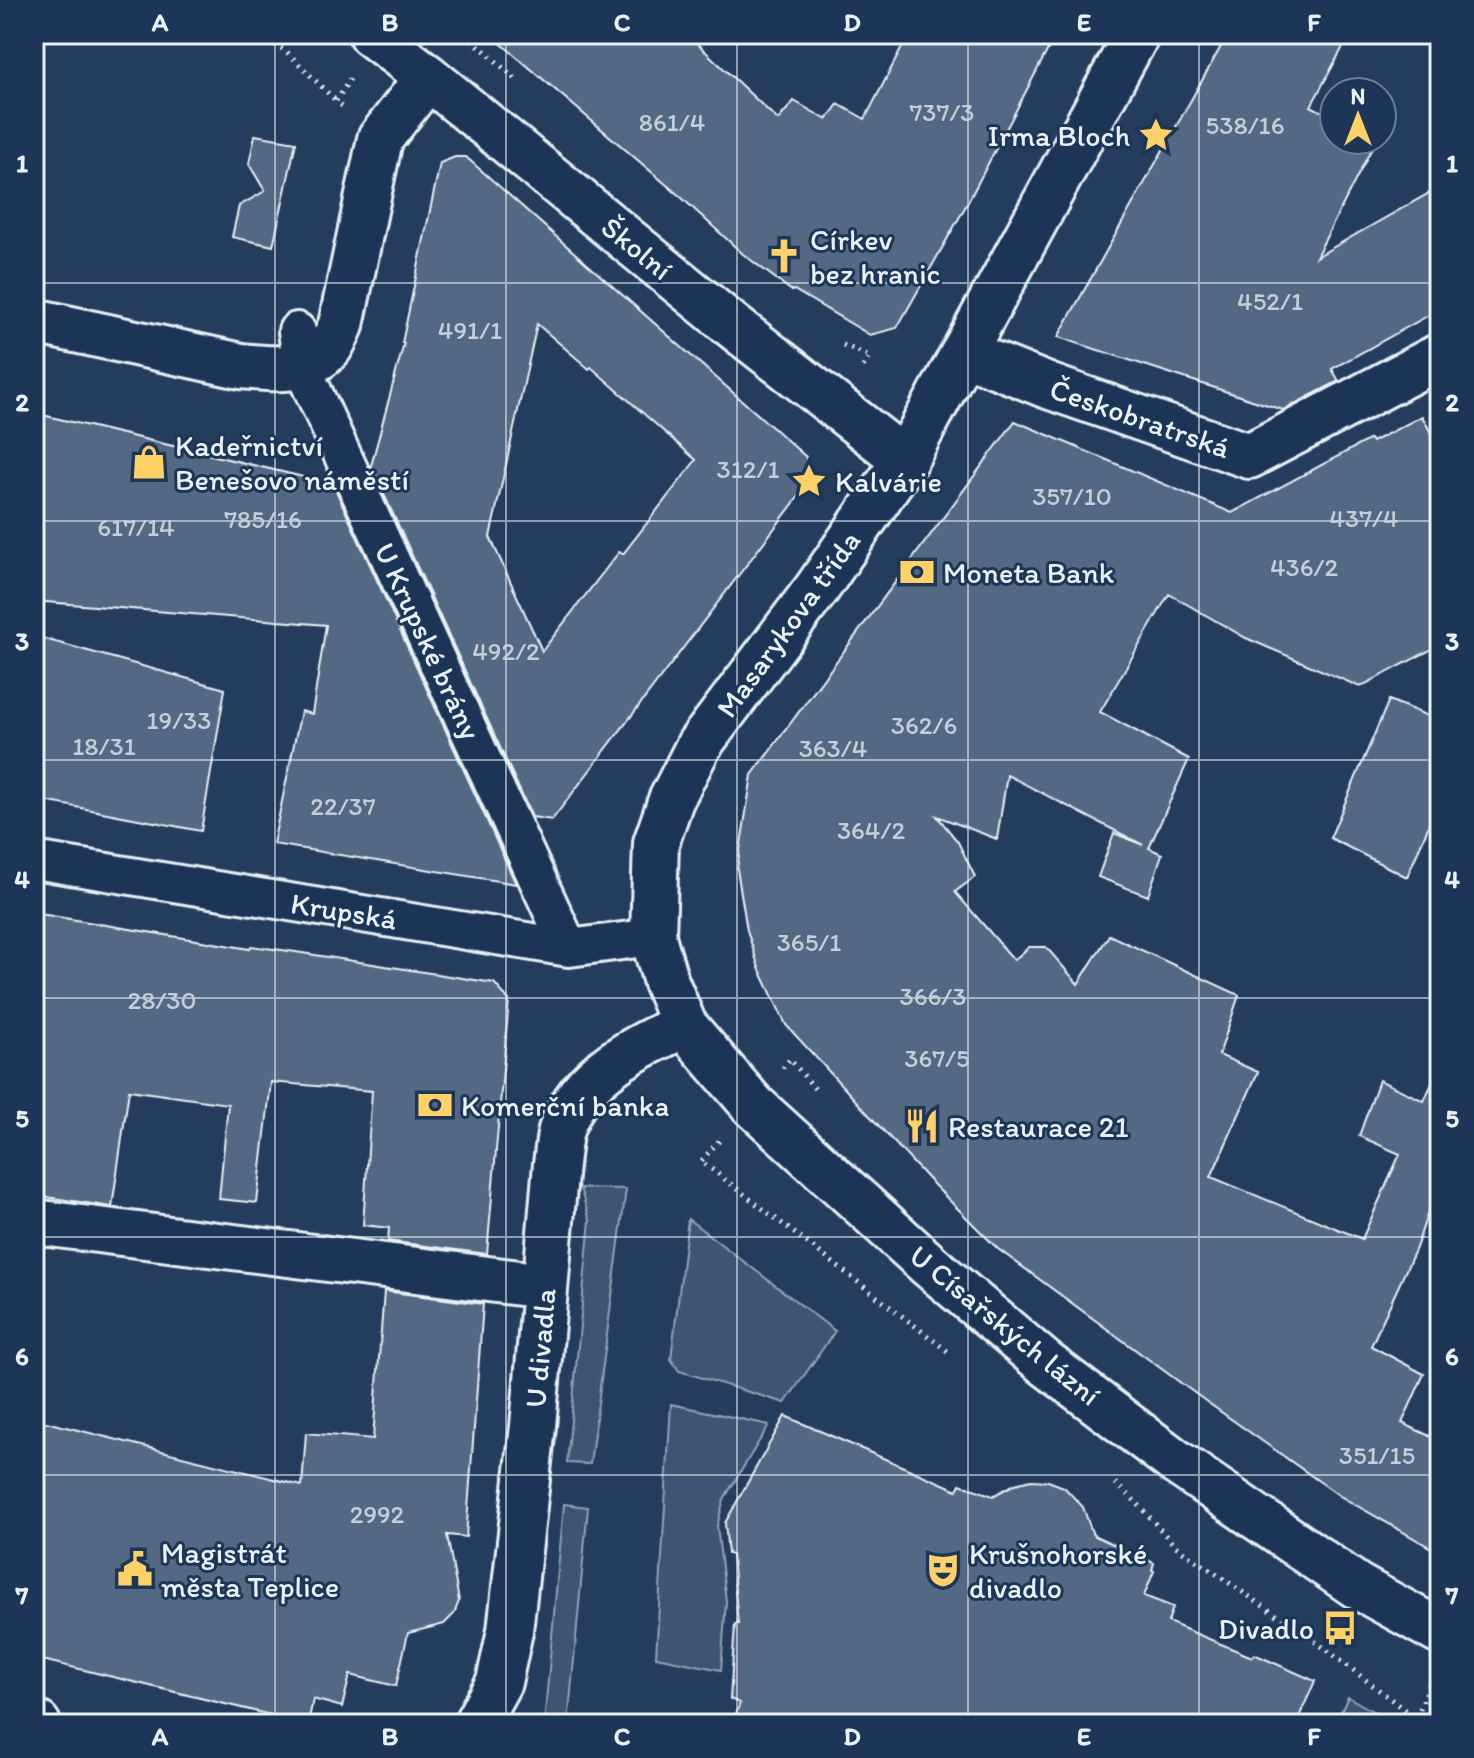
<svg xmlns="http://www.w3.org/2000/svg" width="1474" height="1758" font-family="Itim,sans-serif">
	<rect width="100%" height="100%" fill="#253d5d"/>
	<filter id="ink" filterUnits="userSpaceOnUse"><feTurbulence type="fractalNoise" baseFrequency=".0125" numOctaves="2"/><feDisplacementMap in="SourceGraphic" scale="16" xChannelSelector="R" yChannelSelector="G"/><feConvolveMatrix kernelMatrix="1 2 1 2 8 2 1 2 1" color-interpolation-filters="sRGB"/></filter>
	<g filter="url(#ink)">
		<path fill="#3e5472" stroke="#93a2b5" stroke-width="2" d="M580,1188L626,1189L590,1464L567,1463L590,1220Z
			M688,1219L835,1331L785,1403L679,1371L671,1359Z
			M671,1404L769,1425L724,1499L717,1526L726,1601L721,1670L656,1657Z
			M564,1504L588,1507L568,1724H544Z
			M1348,1697L1396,1724H1335Z"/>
		<path fill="#536782" stroke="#e8f1f8" stroke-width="2" fill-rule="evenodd" d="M490,34H687L778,120L794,101L827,120L838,104L865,119L909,34H1056L968,202L897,328L870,335L794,290L792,291L743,254L682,198Z
			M1228,34H1350L1311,106L1334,118V140H1376L1316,257L1440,187V309L1332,369L1339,381L1283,410L1058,337Z
			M255,135L296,142L273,246L232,237L239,206L265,191L249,164Z
			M455,157H466L806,457L809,483L552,820L532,817L371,466L404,343H402L440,163ZM537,324L589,369L591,367L696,460L623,554L619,552L542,651L490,537Z
			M34,413L333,484L516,884L273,844L301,711L312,714L326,625L34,601Z
			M1422,416L1440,450V645L1360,687L1246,638L1169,594L1100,712L1189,759L1149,848L1162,854L1148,896L1098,877L1114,833L1143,845L1007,775L997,839L937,816L958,842L975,877L955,892L1014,960L1029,947H1046L1078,984L1109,935L1239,995L1219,1055L1258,1072L1211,1177L1362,1239L1400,1154L1359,1136L1379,1080L1424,1101L1440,1066V1176L1416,1248L1371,1346L1424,1374L1402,1423L1440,1441V1553L1340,1496L1204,1400L998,1249L928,1179L786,1025L759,968L747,930L737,869L752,775L1015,421L1232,513L1370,439L1372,442Z
			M34,636L225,689L201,831L34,799Z
			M1389,700L1440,721V799L1407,877L1330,838Z
			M34,913L250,949L251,946L289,951L494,983L509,1000L487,1254L388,1241L389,1228L363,1225L372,1091L271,1082L257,1203L219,1199L228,1104L129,1090L112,1207L34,1195Z
			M384,1291L483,1304L466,1537L447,1535L459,1601L454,1614L444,1624L408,1633L396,1686L350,1675L342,1707L313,1699L308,1724L34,1658V1419L302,1486L306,1433L373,1439Z
			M785,1416L957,1490L960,1484L993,1496L1015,1484L1031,1480L1048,1481L1064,1487L1083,1507L1093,1535L1154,1563L1152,1570L1154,1571L1144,1596L1173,1607L1168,1622L1252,1657L1254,1654L1315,1681L1296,1724H732L740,1703L730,1699L735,1624H738L732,1555L728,1554L725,1523Z"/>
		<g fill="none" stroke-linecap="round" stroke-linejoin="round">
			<g stroke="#e8f1f8" stroke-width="42">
				<path id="pedestrian" d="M297,331L302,367L569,948
					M34,860L569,948L653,937"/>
			</g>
			<g stroke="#e8f1f8" stroke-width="50">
				<path id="minor" d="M371,34L428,77L729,323L905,460
					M1137,34L905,460L818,587L699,745L671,800L656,843L653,937L666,982L684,1025L753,1105L930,1266L1045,1363L1176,1462L1357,1586L1440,1632
					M34,321L241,366C271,369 308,374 330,347C334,341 338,332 341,325L380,139L428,77
					M965,353L1048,386L1249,456L1440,356
					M34,1222L544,1286
					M34,1723L38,1724
					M476,1724L499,1682L510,1631L533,1426L556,1164C558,1152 558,1138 562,1127C581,1073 637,1047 684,1025"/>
			</g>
			<path stroke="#e8f1f8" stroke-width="5" stroke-dasharray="2 6" stroke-linecap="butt" d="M252,34L285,50L336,101
				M466,34L519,82
				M342,106L336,101L350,79
				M843,345L870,356L863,367
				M783,1068L790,1059L815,1089
				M719,1141L701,1161L950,1353
				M1115,1483L1137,1503L1174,1545L1323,1647L1423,1724
				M1414,1724L1432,1678"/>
			<use href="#pedestrian" stroke="#1d3557" stroke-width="36"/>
			<use href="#minor" stroke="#1d3557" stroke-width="44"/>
		</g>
	</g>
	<path fill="none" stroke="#e8f1f8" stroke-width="2" stroke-opacity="0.55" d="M275,34V1724M506,34V1724M737,34V1724M968,34V1724M1199,34V1724M34,283H1440M34,521H1440M34,760H1440M34,998H1440M34,1237H1440M34,1475H1440"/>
	<defs>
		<g id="sight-bare" transform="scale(2.76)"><path d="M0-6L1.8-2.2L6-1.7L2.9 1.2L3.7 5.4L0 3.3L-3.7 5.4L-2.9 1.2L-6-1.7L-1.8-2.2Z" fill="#ffd166" stroke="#1d3557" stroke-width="2.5" paint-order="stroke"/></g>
		<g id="church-bare" transform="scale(2.76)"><path d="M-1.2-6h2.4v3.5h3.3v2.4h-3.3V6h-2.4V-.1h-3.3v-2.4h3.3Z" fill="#ffd166" stroke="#1d3557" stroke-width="2.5" paint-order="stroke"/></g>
		<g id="shop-bare" transform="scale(2.76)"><path d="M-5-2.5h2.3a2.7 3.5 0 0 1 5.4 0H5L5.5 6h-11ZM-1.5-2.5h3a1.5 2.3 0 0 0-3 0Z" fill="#ffd166" stroke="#1d3557" stroke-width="2.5" paint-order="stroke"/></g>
		<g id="bank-bare" transform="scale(2.76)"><path d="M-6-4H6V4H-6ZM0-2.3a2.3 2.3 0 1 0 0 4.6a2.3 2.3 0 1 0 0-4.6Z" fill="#ffd166" stroke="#1d3557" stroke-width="2.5" paint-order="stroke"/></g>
		<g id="restaurant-bare" transform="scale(2.76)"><path d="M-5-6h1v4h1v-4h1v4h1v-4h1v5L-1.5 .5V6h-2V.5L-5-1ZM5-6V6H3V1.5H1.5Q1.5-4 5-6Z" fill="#ffd166" stroke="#1d3557" stroke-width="2.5" paint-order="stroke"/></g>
		<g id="civic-bare" transform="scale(2.76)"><path d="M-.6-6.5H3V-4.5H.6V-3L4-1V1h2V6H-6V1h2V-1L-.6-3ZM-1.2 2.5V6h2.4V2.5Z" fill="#ffd166" stroke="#1d3557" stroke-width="2.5" paint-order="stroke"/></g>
		<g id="theatre-bare" transform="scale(2.76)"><path d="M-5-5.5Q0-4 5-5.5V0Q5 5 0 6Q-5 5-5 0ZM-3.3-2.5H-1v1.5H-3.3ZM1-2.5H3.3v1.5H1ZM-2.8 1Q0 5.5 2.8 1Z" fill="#ffd166" stroke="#1d3557" stroke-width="2.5" paint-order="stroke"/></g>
		<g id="bus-bare" transform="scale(2.76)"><path d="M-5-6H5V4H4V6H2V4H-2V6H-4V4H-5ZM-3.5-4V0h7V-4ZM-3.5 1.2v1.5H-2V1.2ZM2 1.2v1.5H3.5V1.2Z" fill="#ffd166" stroke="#1d3557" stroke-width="2.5" paint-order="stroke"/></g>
	</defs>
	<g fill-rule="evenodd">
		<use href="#sight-bare" x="1156" y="135"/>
		<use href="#church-bare" x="784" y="256"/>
		<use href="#shop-bare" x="149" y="462"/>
		<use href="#sight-bare" x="809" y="481"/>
		<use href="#bank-bare" x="917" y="572"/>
		<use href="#bank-bare" x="435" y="1105"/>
		<use href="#restaurant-bare" x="922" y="1126"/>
		<use href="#civic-bare" x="135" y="1569"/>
		<use href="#theatre-bare" x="943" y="1570"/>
		<use href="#bus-bare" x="1340" y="1628"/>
	</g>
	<g text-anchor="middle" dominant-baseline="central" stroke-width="6" stroke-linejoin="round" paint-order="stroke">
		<g font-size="26" fill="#c3ceda">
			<text x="942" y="112">737/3</text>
			<text x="672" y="122">861/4</text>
			<text x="1245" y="125">538/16</text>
			<text x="1270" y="301">452/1</text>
			<text x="470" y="330">491/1</text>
			<text x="748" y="469">312/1</text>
			<text x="1072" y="496">357/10</text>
			<text x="1364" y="518">437/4</text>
			<text x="263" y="519">785/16</text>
			<text x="136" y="527">617/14</text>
			<text x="1304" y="567">436/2</text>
			<text x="506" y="651">492/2</text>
			<text x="179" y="720">19/33</text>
			<text x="924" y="725">362/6</text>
			<text x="104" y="746">18/31</text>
			<text x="833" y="748">363/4</text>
			<text x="343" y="806">22/37</text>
			<text x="871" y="830">364/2</text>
			<text x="809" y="942">365/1</text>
			<text x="933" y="996">366/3</text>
			<text x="162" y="1000">28/30</text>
			<text x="937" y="1058">367/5</text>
			<text x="1377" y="1455">351/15</text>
			<text x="377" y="1514">2992</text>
		</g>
		<g font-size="30" fill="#e8f1f8" stroke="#1d3557" text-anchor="start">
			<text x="1130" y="135" text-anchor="end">Irma Bloch</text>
			<text x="810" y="239">Církev<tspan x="810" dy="34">bez hranic</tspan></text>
			<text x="175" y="445">Kadeřnictví<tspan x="175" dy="34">Benešovo náměstí</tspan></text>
			<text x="835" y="481">Kalvárie</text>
			<text x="943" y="572">Moneta Bank</text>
			<text x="461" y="1105">Komerční banka</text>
			<text x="948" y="1126">Restaurace 21</text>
			<text x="161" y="1552">Magistrát<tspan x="161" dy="34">města Teplice</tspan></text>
			<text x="969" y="1553">Krušnohorské<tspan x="969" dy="34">divadlo</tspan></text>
			<text x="1314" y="1628" text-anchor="end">Divadlo</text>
		</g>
		<g font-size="30" fill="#e8f1f8" stroke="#1d3557">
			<text transform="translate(637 248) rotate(39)">Školní</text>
			<text transform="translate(1140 418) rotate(19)">Českobratrská</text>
			<text transform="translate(788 624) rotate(-54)">Masarykova třída</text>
			<text transform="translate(428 641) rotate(65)">U Krupské brány</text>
			<text transform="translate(344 911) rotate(9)">Krupská</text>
			<text transform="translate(1005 1325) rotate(39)">U Císařských lázní</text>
			<text transform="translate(540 1348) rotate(-85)">U divadla</text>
		</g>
	</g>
	<rect width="1474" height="1758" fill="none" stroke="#1d3557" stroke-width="88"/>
	<g transform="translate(1358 116)"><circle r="38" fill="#1d3557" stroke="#6e8097" stroke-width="2"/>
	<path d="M0-6L14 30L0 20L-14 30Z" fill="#ffd166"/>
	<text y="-12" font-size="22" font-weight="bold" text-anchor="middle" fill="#e8f1f8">N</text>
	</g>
	<rect x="44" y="44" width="1386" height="1670" fill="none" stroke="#e8f1f8" stroke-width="3"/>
	<g font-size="26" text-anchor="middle" font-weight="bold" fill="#e8f1f8">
		<text x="160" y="31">A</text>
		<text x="390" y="31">B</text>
		<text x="622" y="31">C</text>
		<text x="852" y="31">D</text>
		<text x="1084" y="31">E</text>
		<text x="1314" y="31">F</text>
		<text x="22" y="172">1</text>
		<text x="1452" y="172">1</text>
		<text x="22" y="411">2</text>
		<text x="1452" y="411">2</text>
		<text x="22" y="650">3</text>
		<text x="1452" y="650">3</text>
		<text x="22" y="888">4</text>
		<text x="1452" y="888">4</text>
		<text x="22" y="1127">5</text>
		<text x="1452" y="1127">5</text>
		<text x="22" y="1365">6</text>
		<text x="1452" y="1365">6</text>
		<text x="22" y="1604">7</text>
		<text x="1452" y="1604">7</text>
		<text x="160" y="1745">A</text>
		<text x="390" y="1745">B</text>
		<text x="622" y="1745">C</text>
		<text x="852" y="1745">D</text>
		<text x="1084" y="1745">E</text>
		<text x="1314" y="1745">F</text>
	</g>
</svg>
